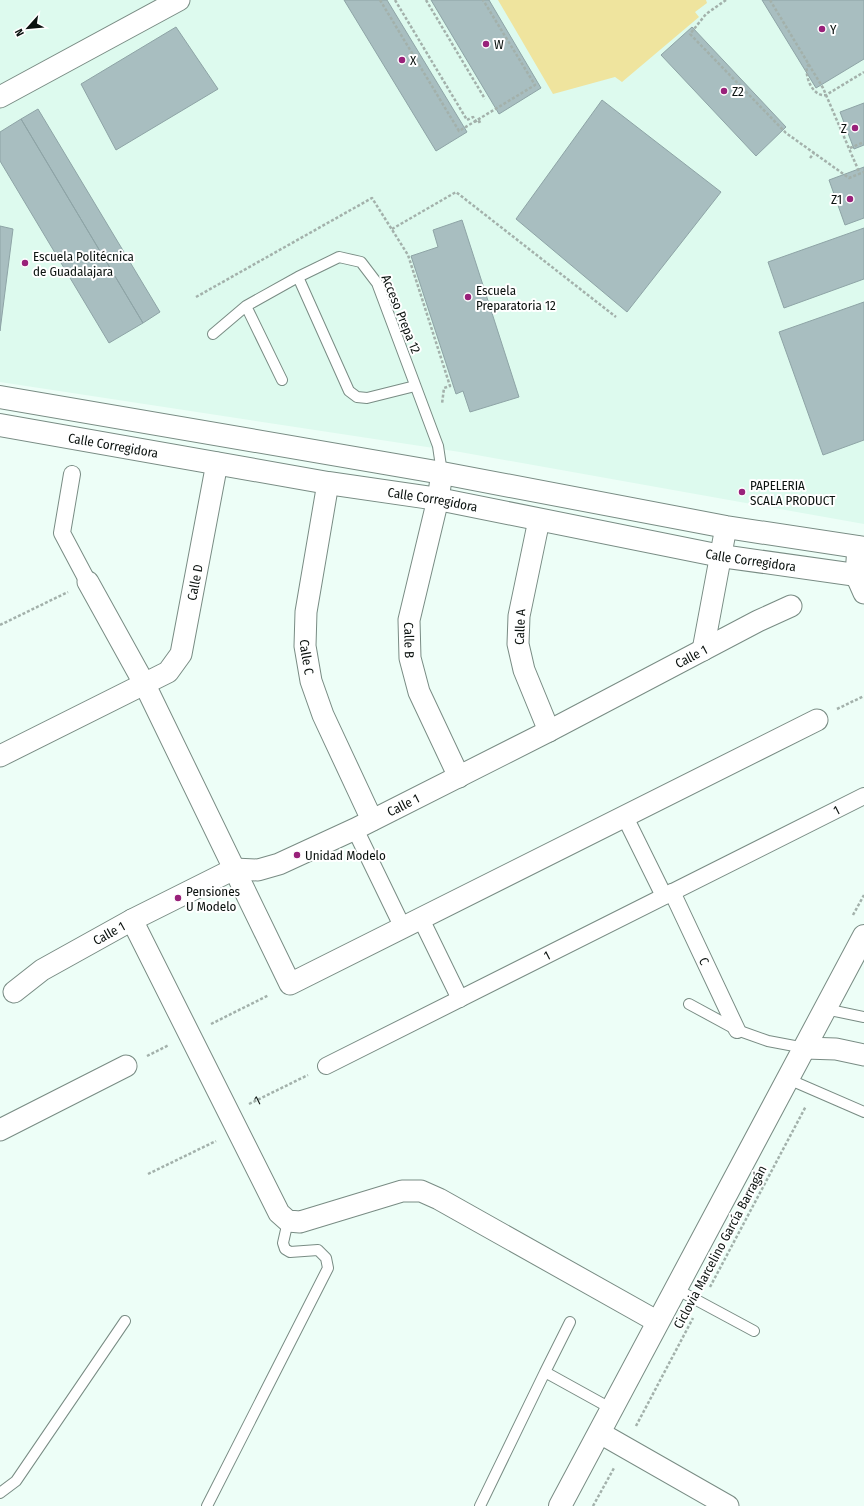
<svg xmlns="http://www.w3.org/2000/svg" width="864" height="1506" font-family="'Fira Sans Condensed',sans-serif">
	<rect width="100%" height="100%" fill="#edfef7"/>
	<path fill="#ddfaee" d="M0,0H864V524L460,452L0,382Z"/>
	<path fill="#efe49e" d="M498,0H706L707,3L695,12L699,17L622,82L615,77L553,94Z"/>
	<path fill="#a8bec0" stroke="#8ea4a6" d="M344,0H387L467,132L436,151Z
		M431,0H489L541,88L499,114Z
		M762,0H864V59L816,88Z
		M176,27L218,89L116,150L81,84Z
		M692,27L786,127L756,156L661,55Z
		M602,100L721,192L627,312L516,219Z
		M864,103V145L854,149L840,112Z
		M38,109L160,312L143,323L21,119Z
		M21,119L143,323L109,343L0,161V132Z
		M864,167V218L845,225L829,180Z
		M462,220L519,397L470,412L463,391L456,394L411,256L438,247L433,230Z
		M0,226L13,229L0,331Z
		M864,228V279L784,308L768,262Z
		M864,302V440L823,455L779,332Z"/>
	<g fill="none" stroke-linecap="round" stroke-linejoin="round">
		<g stroke="#798c84" stroke-width="12">
			<path id="service" d="M298,277L349,391L357,397L367,398L415,386
				M246,306L282,380
				M213,334L246,306L298,277L339,257L361,262L377,283L438,446L442,473
				M689,1004L737,1030L768,1041L805,1048
				M825,1009L864,1017
				M788,1079L864,1112
				M676,1289L754,1331
				M545,1372L570,1322
				M0,1493L16,1481L125,1321
				M207,1506L328,1268L326,1258L318,1250L290,1252L285,1249L283,1243L288,1221
				M480,1506L545,1372L612,1409"/>
		</g>
		<g stroke="#798c84" stroke-width="18">
			<g id="pedestrian">
				<path d="M72,474L62,533L88,582"/>
				<path d="M625,817L664,896"/>
				<path d="M355,829L403,928"/>
				<path id="s2" d="M672,892L737,1030"/>
				<path d="M421,919L460,999"/>
				<path id="s3" d="M326,1066L864,796"/>
			</g>
		</g>
		<g stroke="#798c84" stroke-width="23">
			<g id="minor">
				<path d="M0,97L179,0"/>
				<path id="s4" d="M442,473L438,499L409,620L410,658L419,692L459,777"/>
				<path id="s5" d="M328,483L306,612L305,646L311,681L323,715L372,820"/>
				<path d="M539,520L519,616L518,644L524,670L549,731"/>
				<path d="M858,547L856,575L864,593"/>
				<path d="M88,582L145,685L290,984L817,720"/>
				<path d="M703,650L726,527"/>
				<path id="s6" d="M0,756L168,672L181,654L217,463"/>
				<path d="M132,920L279,1213L288,1221L300,1222L402,1191H421L439,1199L658,1322"/>
				<path id="s7" d="M14,992L42,970L132,920L234,869L258,870L279,864L355,829L549,731L758,621L791,606"/>
				<path d="M805,1048L836,1049L864,1055"/>
				<path d="M0,1130L126,1066"/>
				<path d="M600,1433L728,1506"/>
			</g>
		</g>
		<g stroke="#798c84" stroke-width="24">
			<g id="tertiary">
				<path d="M0,397L442,473L726,527L864,548"/>
				<path id="s8" d="M0,425L328,483L438,499L721,556L864,576"/>
			</g>
		</g>
		<g stroke="#798c84" stroke-width="24">
			<path id="secondary" d="M560,1506L864,936"/>
		</g>
		<g stroke="#a3b1ab" stroke-width="2.5" stroke-dasharray="3 2" stroke-linecap="butt">
			<path d="M380,0L459,131L535,85L483,0"/>
			<path d="M395,0L467,120L473,117L477,123L481,121L479,119"/>
			<path d="M426,0L485,99"/>
			<path d="M726,0L706,14L690,34L786,133L849,178L864,172"/>
			<path d="M770,0L823,88L860,174"/>
			<path d="M809,64L807,67C805,78 813,97 826,95L864,72"/>
			<path d="M850,148L864,142"/>
			<path d="M810,158L814,153"/>
			<path d="M392,229L456,192L616,317"/>
			<path d="M196,297L372,198L408,255L450,386L444,388L442,404"/>
			<path d="M0,625L68,592"/>
			<path d="M837,709L864,696"/>
			<path d="M853,915L864,895"/>
			<path d="M211,1024L269,995"/>
			<path d="M147,1056L169,1045"/>
			<path id="s1" d="M249,1104L308,1075"/>
			<path d="M148,1174L216,1141"/>
			<path d="M710,1287L806,1106"/>
			<path d="M636,1426L693,1318"/>
			<path d="M593,1506L614,1468"/>
		</g>
		<use href="#service" stroke="#fff" stroke-width="10"/>
		<use href="#pedestrian" stroke="#fff" stroke-width="16"/>
		<use href="#minor" stroke="#fff" stroke-width="21"/>
		<use href="#tertiary" stroke="#fff" stroke-width="22"/>
		<use href="#secondary" stroke="#fff" stroke-width="22"/>
	</g>
	<g fill="#99217a" stroke="#fff" stroke-width="1.5">
		<circle cx="822" cy="29" r="4"/>
		<circle cx="486" cy="44" r="4"/>
		<circle cx="402" cy="60" r="4"/>
		<circle cx="724" cy="91" r="4"/>
		<circle cx="855" cy="128" r="4"/>
		<circle cx="850" cy="199" r="4"/>
		<circle cx="25" cy="263" r="4"/>
		<circle cx="468" cy="297" r="4"/>
		<circle cx="742" cy="492" r="4"/>
		<circle cx="297" cy="855" r="4"/>
		<circle cx="178" cy="898" r="4"/>
	</g>
	<g text-anchor="middle" dominant-baseline="central" stroke-width="4" stroke-linejoin="round" paint-order="stroke">
		<g font-size="13" fill="#0b120f" stroke="#fff" text-anchor="start">
			<text x="830" y="29">Y</text>
			<text x="494" y="44">W</text>
			<text x="410" y="60">X</text>
			<text x="732" y="91">Z2</text>
			<text x="847" y="128" text-anchor="end">Z</text>
			<text x="842" y="199" text-anchor="end">Z1</text>
			<text x="33" y="256">Escuela Politécnica<tspan x="33" dy="15">de Guadalajara</tspan></text>
			<text x="476" y="290">Escuela<tspan x="476" dy="15">Preparatoria 12</tspan></text>
			<text x="750" y="485">PAPELERIA<tspan x="750" dy="15">SCALA PRODUCT</tspan></text>
			<text x="305" y="855">Unidad Modelo</text>
			<text x="186" y="891">Pensiones<tspan x="186" dy="15">U Modelo</tspan></text>
		</g>
		<g font-size="13" fill="#0b120f" stroke="#fff">
			<text transform="translate(401 314) rotate(68)">Acceso Prepa 12</text>
			<text stroke="none"><textPath href="#s8" startOffset="115">Calle Corregidora</textPath></text>
			<text stroke="none"><textPath href="#s8" startOffset="439">Calle Corregidora</textPath></text>
			<text stroke="none"><textPath href="#s8" startOffset="763">Calle Corregidora</textPath></text>
			<text stroke="none"><textPath href="#s6" startOffset="283">Calle D</textPath></text>
			<text transform="translate(520 627) rotate(-88)">Calle A</text>
			<text stroke="none"><textPath href="#s4" startOffset="171">Calle B</textPath></text>
			<text stroke="none"><textPath href="#s7" startOffset="760">Calle 1</textPath></text>
			<text stroke="none"><textPath href="#s5" startOffset="176">Calle C</textPath></text>
			<text stroke="none"><textPath href="#s7" startOffset="436">Calle 1</textPath></text>
			<text stroke="none"><textPath href="#s3" startOffset="571">1</textPath></text>
			<text stroke="none"><textPath href="#s7" startOffset="112">Calle 1</textPath></text>
			<text stroke="none"><textPath href="#s3" startOffset="247">1</textPath></text>
			<text stroke="none"><textPath href="#s2" startOffset="76">C</textPath></text>
			<text stroke="none"><textPath href="#s1" startOffset="9">1</textPath></text>
			<text transform="translate(720 1247) rotate(-62)">Ciclovia Marcelino García Barragán</text>
		</g>
	</g>
	<g transform="translate(28 28) rotate(243)" stroke="#ffffff" stroke-width="3" paint-order="stroke">
	<path d="M0-3L7 15L0 10L-7 15Z" fill="#0b120f"/>
	<text y="-6" font-size="11" font-weight="bold" text-anchor="middle" fill="#0b120f">N</text>
	</g>
</svg>
